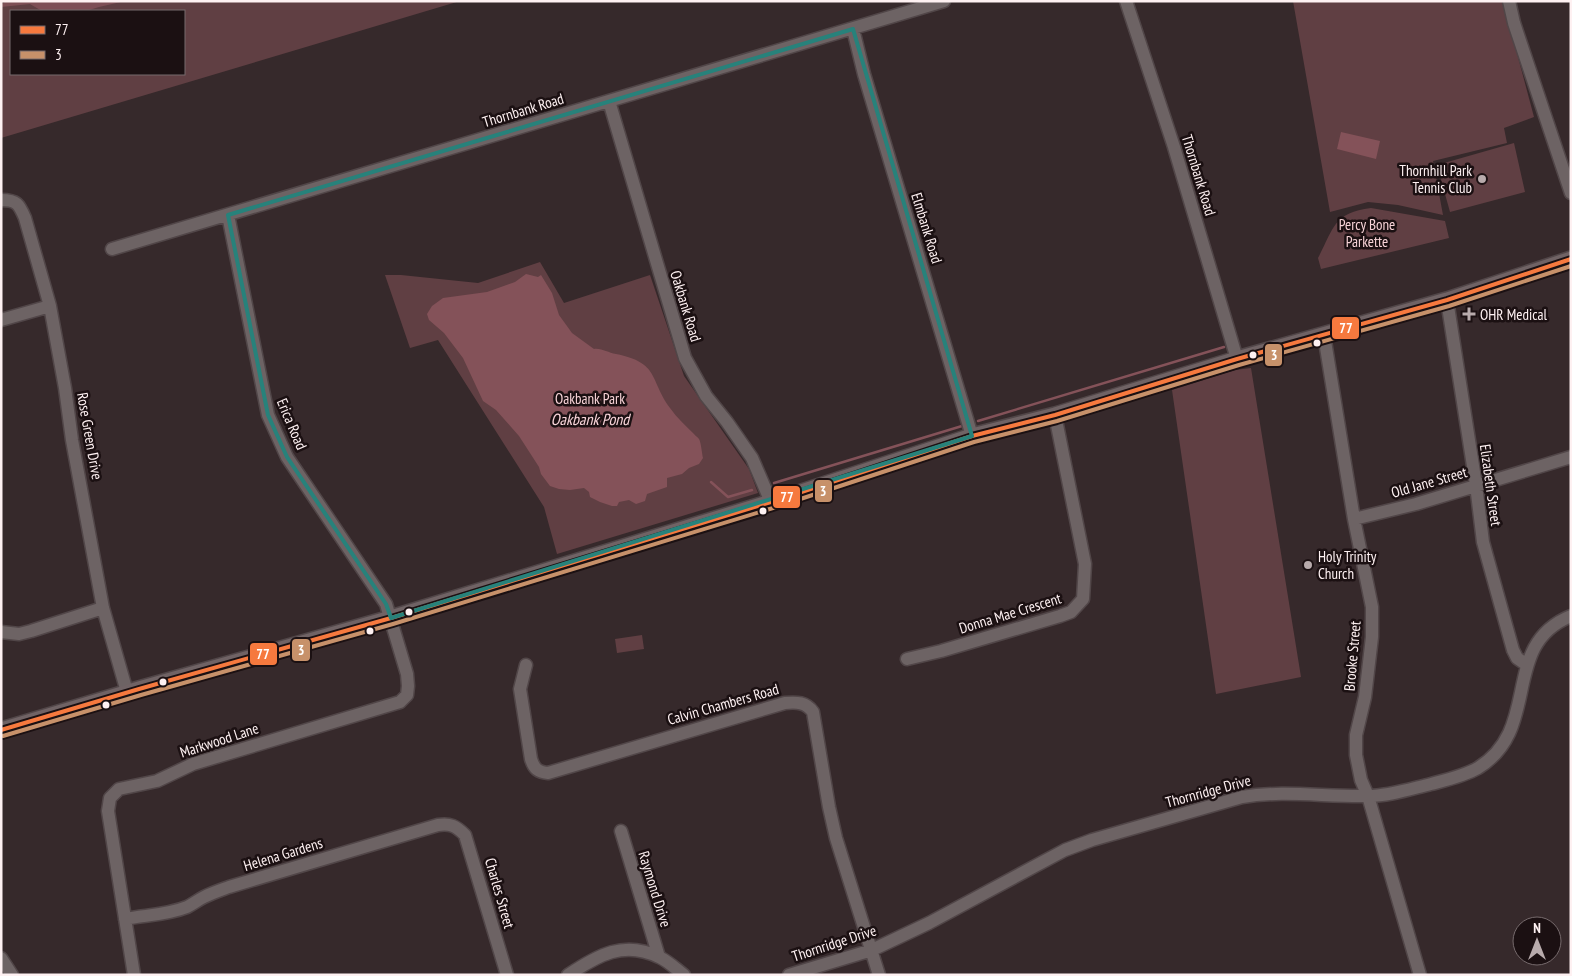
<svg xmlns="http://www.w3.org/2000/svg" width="1572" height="976" font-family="'PT Sans Narrow',sans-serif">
	<rect width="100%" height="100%" fill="#36292b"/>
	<path fill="#603f43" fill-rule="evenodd" d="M1,1H460L1,138ZM11,11H184V74H11Z
		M1293,1H1503L1534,117L1504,128L1507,143L1433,161L1443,215L1398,205L1368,202L1330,212Z
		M1514,143L1525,192L1450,212L1437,165Z
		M1371,208L1445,221L1449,238L1321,269L1318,258C1334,228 1333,213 1371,208Z
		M540,262L564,303L650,275L684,376L749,469L758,493L557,554L544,507L438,340L410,348L385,275H401L478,283Z
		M1251,368L1301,677L1216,694L1172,390L1235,370Z
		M642,635L644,649L617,653L615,639Z"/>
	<path fill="#7e4e55" d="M6,1H125L99,7L86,11H42L30,4L1,7V5Z"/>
	<path fill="#845259" d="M1341,132L1380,141L1376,159L1337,149Z
		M526,274L538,277L541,275L552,293L559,315L572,333L594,349C602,348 608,353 616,354C660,363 649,379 670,408C677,418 686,426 694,434C695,436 698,437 699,439C701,442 702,454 703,458L699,464L689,468L682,474L667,478V487L647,494L645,501L636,504L629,500L619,502L617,506H612L600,502L590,497L589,492L584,488L570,490L559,489L550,486L541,474L539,467L519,436L496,410L483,401L463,358L444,333L429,320L427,314L432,306L443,298L487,292L515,282Z"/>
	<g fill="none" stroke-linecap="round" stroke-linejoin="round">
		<path stroke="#845259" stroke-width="2.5" d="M978,421L1224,347
			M711,482L728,497L752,490
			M774,483L962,426"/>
		<g stroke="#514648" stroke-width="15">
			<path id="minor" d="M1126,1L1174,147L1237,359
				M1509,1L1514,23L1571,193
				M853,29L864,74L972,436
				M609,101L685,358L706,396L727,422L752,458L771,502
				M1,200C17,200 19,204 25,218L50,306L65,388L72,440L103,608L127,692
				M112,249L944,1
				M1447,300L1476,485L1483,542L1513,650L1517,658L1527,665
				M1,320L50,306
				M1324,335L1354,519L1372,607V637L1365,697L1356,735V755L1361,780L1368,796L1420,975
				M1354,519L1416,504L1571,457
				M1,632L19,634L31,631L103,608
				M907,659L941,651L1060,616L1071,612L1083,599L1085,564L1055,415
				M526,665L520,689L531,759C534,769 538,772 548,773L785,703C797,702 806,702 813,712L829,807L836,838L879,975
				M621,831L659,957
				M125,919C146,915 167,915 187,907C193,904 198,900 204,897C212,893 221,890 229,887L438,825C450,823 456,826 465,835L507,975
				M1,958L12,975
				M134,975L108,811L110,798L119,789L157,781L193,764L400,702L407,695L408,686L407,674L386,604L287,457L268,415L228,215
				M568,975C598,955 624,940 659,957C668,961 676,969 684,975
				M789,975L872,950L929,923L1065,850L1092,840L1242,797C1284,790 1325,797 1368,796C1389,796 1410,789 1431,784C1446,780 1464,776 1478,768C1543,728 1499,645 1571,616"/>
		</g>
		<g stroke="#514648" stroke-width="18">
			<path id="major" d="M1,730L139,689L391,618L771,502L972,436L1055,415L1237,359L1447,300L1571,259"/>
		</g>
		<use href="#minor" stroke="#6d6364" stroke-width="12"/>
		<use href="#major" stroke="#706365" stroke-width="15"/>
		<g stroke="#1b1012" stroke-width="8">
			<path id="bus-1" d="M1,730L139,689L391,618L771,502L972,436L1055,415L1237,359L1447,300L1571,259"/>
		</g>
		<g stroke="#1b1012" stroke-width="8">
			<path id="bus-2" d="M3,736L141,695L393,624L773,508L974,442L1057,421L1239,365L1449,306L1571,266"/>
		</g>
		<use href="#bus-1" stroke="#f6793e" stroke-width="4"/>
		<use href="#bus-2" stroke="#c7916a" stroke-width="4"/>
	</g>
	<path fill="none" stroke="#27827b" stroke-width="4" stroke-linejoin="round" d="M853,29L972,436L391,618L386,604L287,457L268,415L228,215Z"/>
	<g fill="#b8abac" stroke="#1b1012" stroke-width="2">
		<circle cx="1482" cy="179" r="5"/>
		<path d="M1466.5 306.5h5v5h5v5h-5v5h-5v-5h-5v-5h5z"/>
		<circle cx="1308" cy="565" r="5"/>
	</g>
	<g fill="#fef1f2" stroke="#1b1012" stroke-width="2">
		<circle cx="1317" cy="343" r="4.5"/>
		<circle cx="1253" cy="355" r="4.5"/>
		<circle cx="763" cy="511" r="4.5"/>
		<circle cx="409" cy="612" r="4.5"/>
		<circle cx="370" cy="631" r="4.5"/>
		<circle cx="163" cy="682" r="4.5"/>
		<circle cx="106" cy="705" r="4.5"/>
	</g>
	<g text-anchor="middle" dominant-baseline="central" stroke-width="5" stroke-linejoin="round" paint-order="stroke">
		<g font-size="15" fill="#fef1f2" stroke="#1b1012">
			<text transform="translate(523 110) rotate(-17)">Thornbank Road</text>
			<text transform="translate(1199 175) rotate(73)">Thornbank Road</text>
			<text transform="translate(927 228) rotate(73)">Elmbank Road</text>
			<text transform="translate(686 306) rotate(73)">Oakbank Road</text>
			<text transform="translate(292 424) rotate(67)">Erica Road</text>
			<text transform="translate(90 436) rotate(80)">Rose Green Drive</text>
			<text transform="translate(1429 482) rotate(-16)">Old Jane Street</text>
			<text transform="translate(1491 485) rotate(82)">Elizabeth Street</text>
			<text transform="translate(1010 613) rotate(-17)">Donna Mae Crescent</text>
			<text transform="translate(1352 656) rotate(-85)">Brooke Street</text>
			<text transform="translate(723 704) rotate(-16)">Calvin Chambers Road</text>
			<text transform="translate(219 740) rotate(-18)">Markwood Lane</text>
			<text transform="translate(1208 791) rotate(-15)">Thornridge Drive</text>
			<text transform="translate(283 854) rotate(-17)">Helena Gardens</text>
			<text transform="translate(655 889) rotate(73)">Raymond Drive</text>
			<text transform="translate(500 893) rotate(74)">Charles Street</text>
			<text transform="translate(834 943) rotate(-18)">Thornridge Drive</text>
		</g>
		<g font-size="15" fill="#fef1f2" stroke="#1b1012" text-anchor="start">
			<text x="1472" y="170" text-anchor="end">Thornhill Park<tspan x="1472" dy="17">Tennis Club</tspan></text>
			<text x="1480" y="314">OHR Medical</text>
			<text x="1318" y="556">Holy Trinity<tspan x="1318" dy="17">Church</tspan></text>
		</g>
		<g font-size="15" fill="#f7d3d7" stroke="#1b1012">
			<text x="1367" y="224">Percy Bone<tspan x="1367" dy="17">Parkette</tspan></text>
			<text x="590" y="398">Oakbank Park</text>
		</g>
		<g font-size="16" font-style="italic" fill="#f9d5da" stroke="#1b1012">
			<text x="590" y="419">Oakbank Pond</text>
		</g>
	</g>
	<g stroke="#1b1012" stroke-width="2">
		<rect x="1331" y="316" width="29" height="24" rx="5" fill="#f6793e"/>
		<rect x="1264" y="343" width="19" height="24" rx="5" fill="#c7916a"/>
		<rect x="814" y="479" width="19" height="24" rx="5" fill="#c7916a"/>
		<rect x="772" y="485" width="29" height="24" rx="5" fill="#f6793e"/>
		<rect x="291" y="638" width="20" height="24" rx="5" fill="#c7916a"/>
		<rect x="249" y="642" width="29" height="24" rx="5" fill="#f6793e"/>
	</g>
	<g font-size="14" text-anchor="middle" font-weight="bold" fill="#fff">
		<text x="1346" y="333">77</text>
		<text x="1274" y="360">3</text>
		<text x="823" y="496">3</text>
		<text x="787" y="502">77</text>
		<text x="301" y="655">3</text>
		<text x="263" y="659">77</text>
	</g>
	<rect width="1572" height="976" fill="none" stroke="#fef1f2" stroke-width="5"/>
	<rect x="10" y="10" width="175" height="65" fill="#1b1012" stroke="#766a6c"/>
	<rect x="20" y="26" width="25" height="8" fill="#f6793e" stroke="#766a6c"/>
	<text x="55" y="35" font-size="15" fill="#fef1f2">77</text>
	<rect x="20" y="51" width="25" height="8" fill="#c7916a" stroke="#766a6c"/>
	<text x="55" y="60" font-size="15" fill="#fef1f2">3</text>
	<g transform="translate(1537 941)"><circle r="24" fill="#1b1012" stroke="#766a6c"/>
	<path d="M0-4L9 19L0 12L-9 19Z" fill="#b8abac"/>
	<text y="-8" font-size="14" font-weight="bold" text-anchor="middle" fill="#fef1f2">N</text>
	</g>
</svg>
